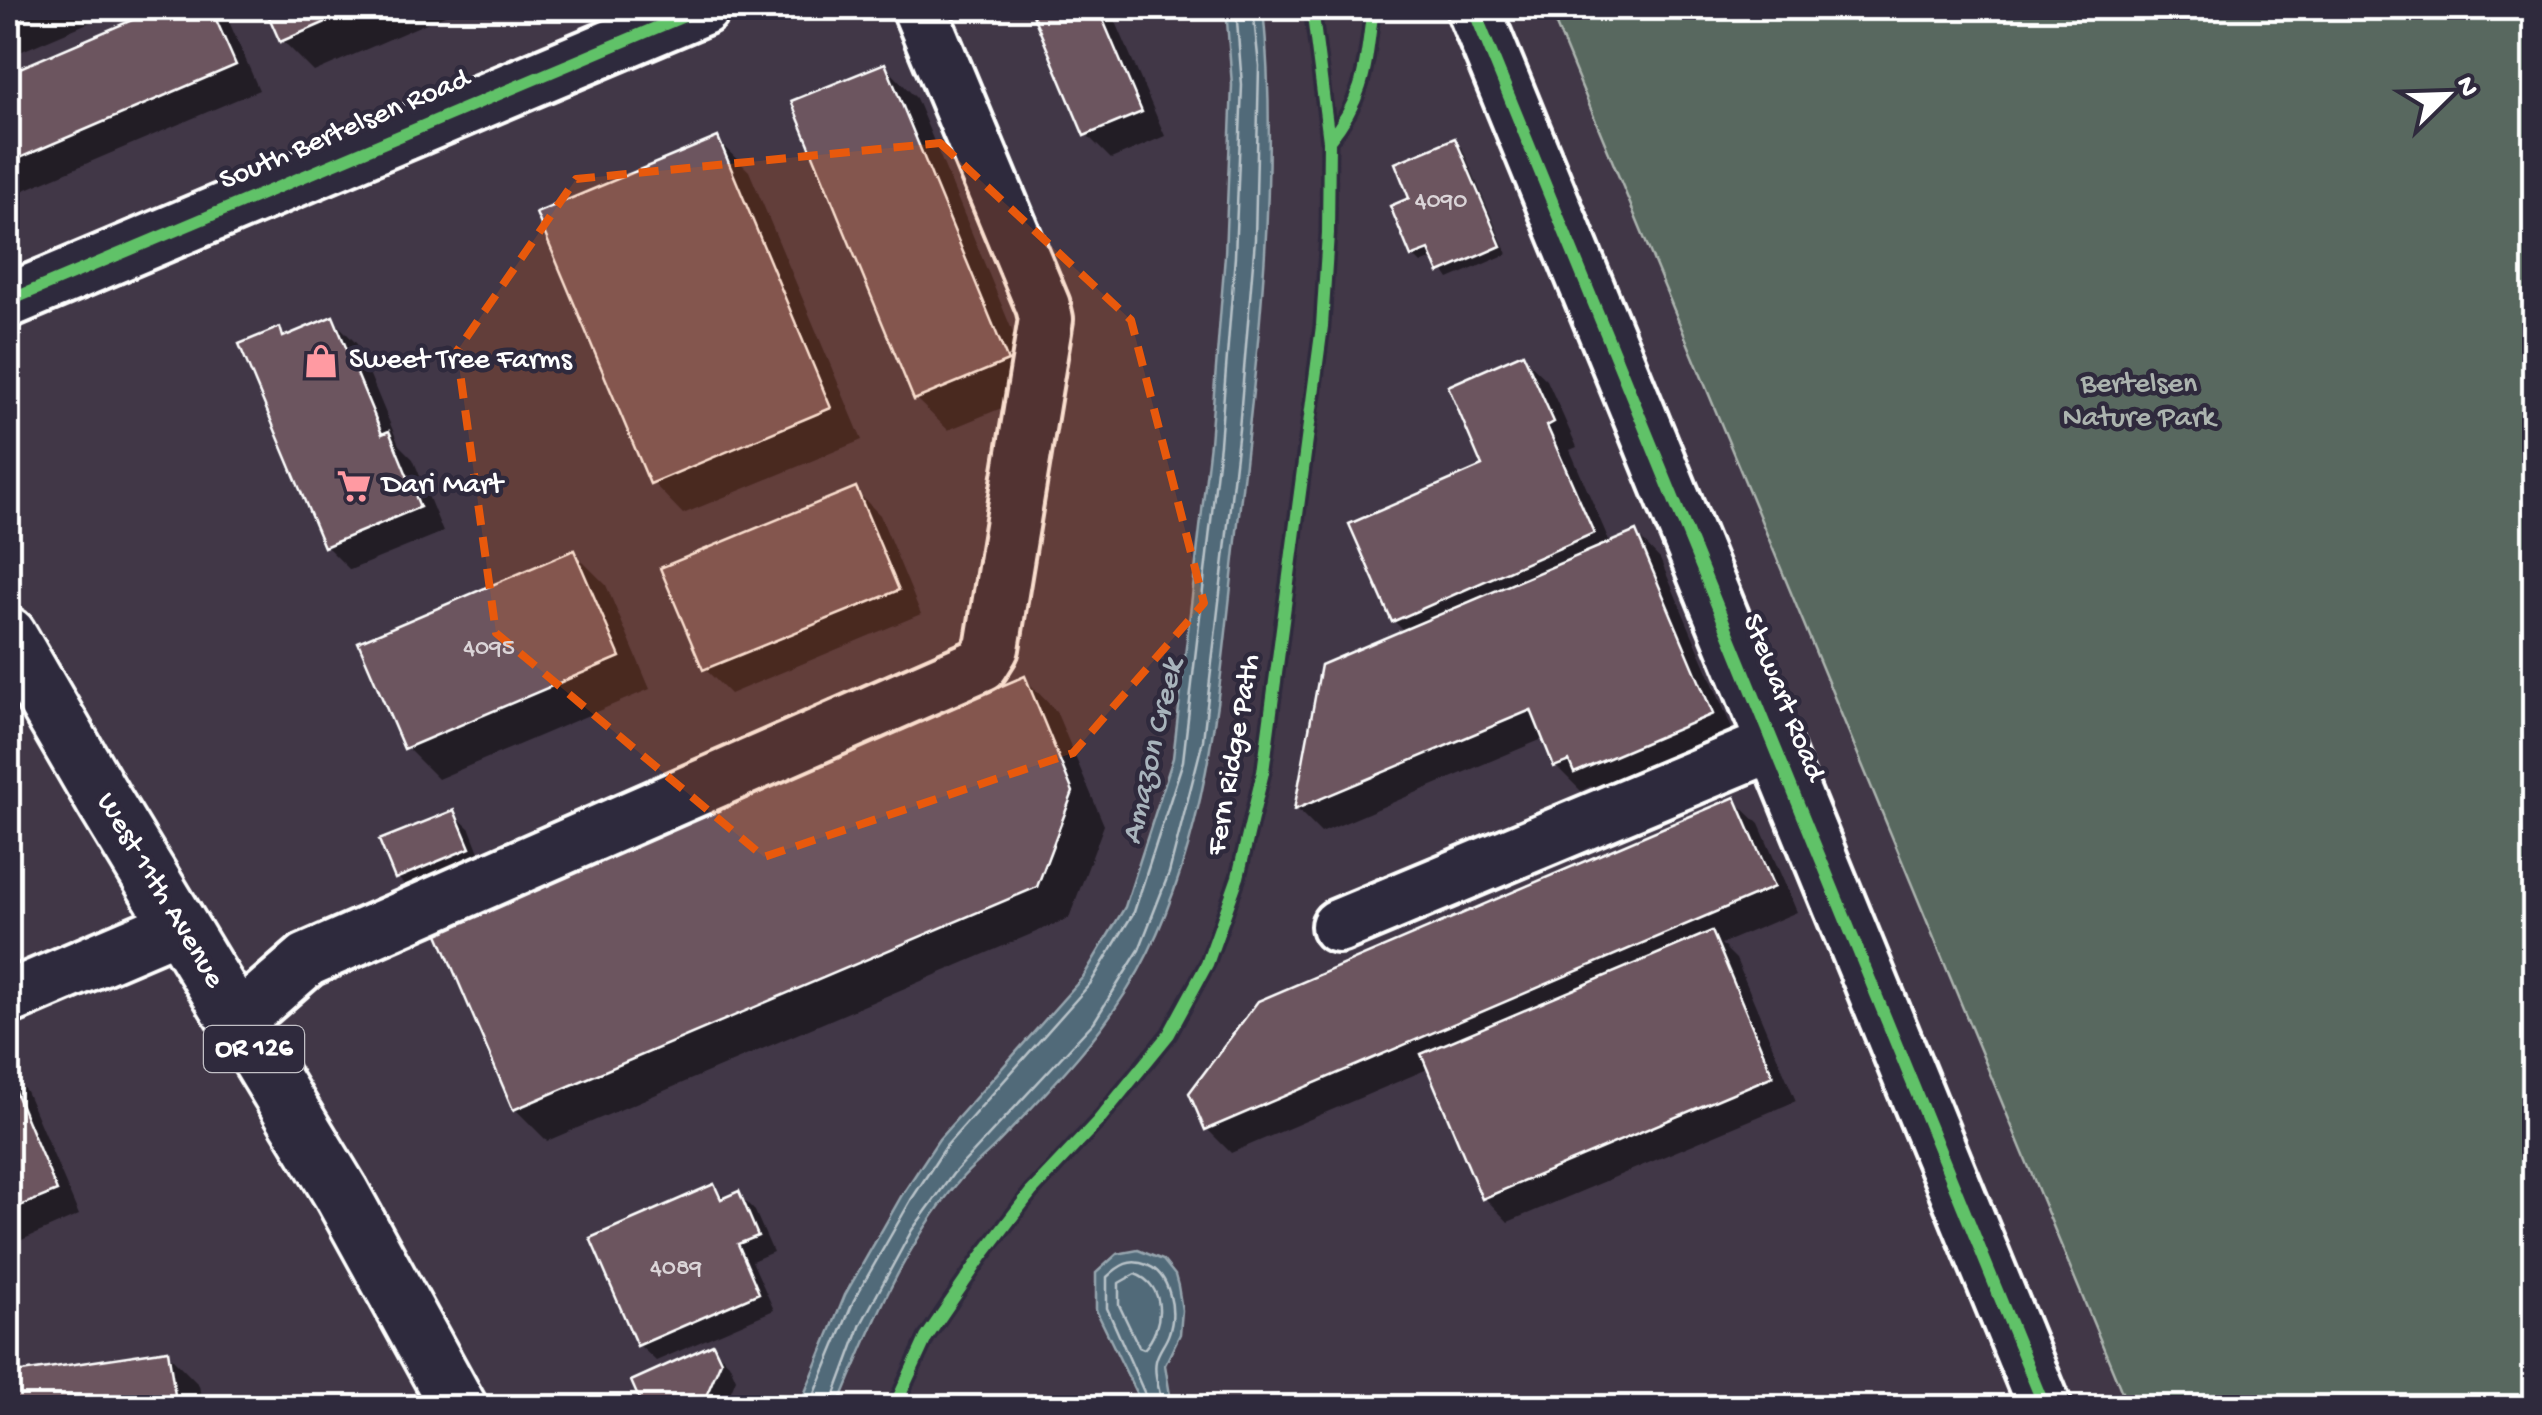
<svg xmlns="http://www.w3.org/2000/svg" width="2542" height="1415" font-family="'Gochi Hand',sans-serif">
	<rect width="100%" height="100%" fill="#413747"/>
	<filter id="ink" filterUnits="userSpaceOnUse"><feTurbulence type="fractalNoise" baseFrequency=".01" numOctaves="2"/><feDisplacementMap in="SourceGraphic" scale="20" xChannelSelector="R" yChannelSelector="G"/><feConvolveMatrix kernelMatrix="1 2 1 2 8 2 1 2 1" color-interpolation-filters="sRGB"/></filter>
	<g filter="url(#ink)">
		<path fill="#58685f" stroke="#acb4af" stroke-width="2.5" d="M1549,8H2534V1407H2128Z"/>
		<path fill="#516a79" stroke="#97a6af" stroke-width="2.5" d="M1226,8H1263C1280,178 1257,361 1237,531C1221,672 1212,822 1148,953C1113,1025 1053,1086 998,1143C986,1156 971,1167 960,1180C904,1246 870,1329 838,1407H799L845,1295L902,1195L939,1139L1083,977L1125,907L1173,758L1210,443L1225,255L1232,85Z
			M1138,1250L1163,1260L1175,1275L1178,1286L1182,1310L1180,1334L1165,1365L1172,1407H1143L1096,1310V1273L1117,1254Z"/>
		<path fill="#0007" d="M8,8H123L8,57Z
			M166,8H218L227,17L259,90L8,197V75Z
			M268,8H461L314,72L282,40Z
			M1033,8H1110L1165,136L1111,159L1087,135Z
			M885,66L916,98L1038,393L948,430L916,399Z
			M717,140L749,171L862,440L683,514L652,482Z
			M1455,141L1462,148L1507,254L1449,279L1435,258L1421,264L1413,256V199Z
			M332,319L357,344L399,445L413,459L443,532L350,570L326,546L279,330L287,338Z
			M1522,356L1547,380L1577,447L1570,450L1611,545L1636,534L1660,559L1736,738L1600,796L1591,786L1581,791L1556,766L1545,738L1321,833L1297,809L1323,666L1405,632L1394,621L1486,467Z
			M855,490L880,515L921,614L730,694L705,669Z
			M574,553L606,585L650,689L438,779L406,747Z
			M1025,679L1056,711L1104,825L1069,918L547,1141L515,1109Z
			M1734,800L1759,824L1797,912L1721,944L1736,959L1796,1101L1508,1222L1484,1197L1430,1068L1231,1153L1207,1129Z
			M453,813L470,829L484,865L414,894L397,877Z
			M8,1072L26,1091L79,1215L8,1246Z
			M714,1187L726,1199L738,1194L755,1211L773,1252L752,1261L774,1310L656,1361L639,1345Z
			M712,1347L729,1363L736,1379L724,1408H646Z
			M167,1353L199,1385L203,1408H8V1377Z"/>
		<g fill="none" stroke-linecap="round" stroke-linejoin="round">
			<path stroke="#b9c3c9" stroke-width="2.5" d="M1135,1274C1167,1285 1164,1328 1144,1349L1139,1347L1119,1305V1283Z
				M809,1408L854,1300L911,1200L947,1145L1090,984L1134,912L1183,761L1220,444L1235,256L1242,85L1236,8
				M830,1408L861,1324L912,1230L953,1174L1094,1022L1139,950L1169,873L1203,740L1239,429L1255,239L1259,66L1253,8
				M1151,1408L1107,1308V1277C1120,1265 1130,1258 1147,1265C1170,1274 1177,1311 1169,1333C1166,1343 1158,1351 1156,1361C1153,1375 1161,1393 1163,1408"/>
		</g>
		<path fill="#6c545f" stroke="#fff" stroke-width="2.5" d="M8,8H42L8,22Z
			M160,8H211L236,65L8,163V73Z
			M265,8H358L280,42Z
			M1030,8H1098L1142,112L1084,136Z
			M885,63L1008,361L914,400L791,101Z
			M718,137L831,408L650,484L536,213Z
			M1455,138L1501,246L1439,273L1429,250L1411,257L1390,206L1409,198L1395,163Z
			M333,316L382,434L389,431L420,507L324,547L239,344L280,327L283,337Z
			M1523,353L1554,422L1547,426L1594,533L1392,622L1349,524L1482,466L1448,386Z
			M856,487L899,590L703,670L660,568Z
			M1636,531L1713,714L1574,773L1569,761L1554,767L1531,710L1294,810L1321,665Z
			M574,550L620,657L404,749L358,642Z
			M1025,676L1073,792L1037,887L513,1110L435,927Z
			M1735,797L1774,887L1205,1130L1189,1093L1258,1001Z
			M454,810L470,848L395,879L379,840Z
			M1712,931L1773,1076L1482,1199L1421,1054Z
			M8,1075L57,1191L8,1211Z
			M714,1184L721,1199L739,1191L758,1236L738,1244L759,1293L637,1346L590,1238Z
			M713,1344L721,1361L701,1408H643L631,1381Z
			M168,1350L177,1408H8V1374Z"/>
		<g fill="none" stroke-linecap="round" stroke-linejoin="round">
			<g stroke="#fff" stroke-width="60">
				<path id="minor" d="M1473,8L2045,1408
					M8,301L703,8
					M1338,926L1774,744
					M8,998L179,925
					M237,1021L307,960L982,664L992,648L1046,319L1043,306L919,8"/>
			</g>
			<g stroke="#fff" stroke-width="62">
				<path id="major" d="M8,635L104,801L341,1193L459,1408"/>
			</g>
			<use href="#minor" stroke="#2f2a3d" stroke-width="52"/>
			<use href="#major" stroke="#2f2a3d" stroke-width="55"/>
			<g stroke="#2f2a3d" stroke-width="19">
				<path id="cycleway" d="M1473,8L2045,1408
					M1329,141C1367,94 1365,65 1373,8
					M8,301L703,8
					M894,1408L926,1338L982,1256L1031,1192L1098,1121L1169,1034L1207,964L1238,877L1263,772L1322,326L1328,233L1329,141L1312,8"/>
			</g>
			<use href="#cycleway" stroke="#61c268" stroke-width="12"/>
		</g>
	</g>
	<path fill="#e8590c" fill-opacity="0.2" stroke="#e8590c" stroke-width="8" stroke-dasharray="20 12" stroke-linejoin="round" d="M940,143L1131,320L1204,603L1073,753L764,857L496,633L457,351L576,179Z"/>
	<defs>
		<g id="shop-bare" transform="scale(2.7)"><path d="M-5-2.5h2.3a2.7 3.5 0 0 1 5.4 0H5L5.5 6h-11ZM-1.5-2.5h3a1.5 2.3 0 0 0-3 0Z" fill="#ff9aa2" stroke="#2f2a3d" stroke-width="2.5" paint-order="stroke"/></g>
		<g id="supermarket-bare" transform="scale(2.7)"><path d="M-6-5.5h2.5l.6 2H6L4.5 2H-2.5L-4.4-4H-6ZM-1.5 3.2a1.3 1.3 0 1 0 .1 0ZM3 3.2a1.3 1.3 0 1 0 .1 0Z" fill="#ff9aa2" stroke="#2f2a3d" stroke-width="2.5" paint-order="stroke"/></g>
	</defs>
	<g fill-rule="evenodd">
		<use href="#shop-bare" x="321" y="361"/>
		<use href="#supermarket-bare" x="354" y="486"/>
	</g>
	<g text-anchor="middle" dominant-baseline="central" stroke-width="9" stroke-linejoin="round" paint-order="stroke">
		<g font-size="25" fill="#dad4d7">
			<text x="1441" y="202">4090</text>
			<text x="489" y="649">4095</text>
			<text x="676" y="1269">4089</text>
		</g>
		<rect fill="#2f2a3d" stroke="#c1bfc5" stroke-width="2.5" x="204" y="1026" width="100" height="46" rx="8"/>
		<g font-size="28" font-weight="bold" fill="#fff">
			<text x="254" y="1049">OR 126</text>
		</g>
		<g font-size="30" fill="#fff" stroke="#2f2a3d">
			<text transform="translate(345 131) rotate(-23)">South Bertelsen Road</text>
			<text transform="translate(1782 698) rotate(68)">Stewart Road</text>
			<text transform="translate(1235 755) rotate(-80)">Fern Ridge Path</text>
			<text transform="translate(159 891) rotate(59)">West 11th Avenue</text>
		</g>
		<g font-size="30" fill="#fff" stroke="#2f2a3d" text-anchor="start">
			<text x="349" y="361">Sweet Tree Farms</text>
			<text x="382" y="486">Dari Mart</text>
		</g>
		<g font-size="30" fill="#acb4af" stroke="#2f2a3d">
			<text x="2139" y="385">Bertelsen<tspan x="2139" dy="34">Nature Park</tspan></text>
		</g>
		<g font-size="32" font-style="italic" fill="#a8b4bc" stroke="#2f2a3d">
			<text transform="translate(1154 752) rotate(-77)">Amazon Creek</text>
		</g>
	</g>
	<rect width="2542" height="1415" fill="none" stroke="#2f2a3d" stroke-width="40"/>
	<rect x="20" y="20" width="2502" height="1375" fill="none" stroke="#fff" stroke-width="4" filter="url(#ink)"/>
	<g transform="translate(2447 95) rotate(67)" stroke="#2f2a3d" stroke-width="8" paint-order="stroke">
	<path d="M0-8L18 38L0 25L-18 38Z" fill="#ffffff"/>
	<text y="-15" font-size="28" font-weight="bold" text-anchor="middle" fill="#ffffff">N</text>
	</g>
</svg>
